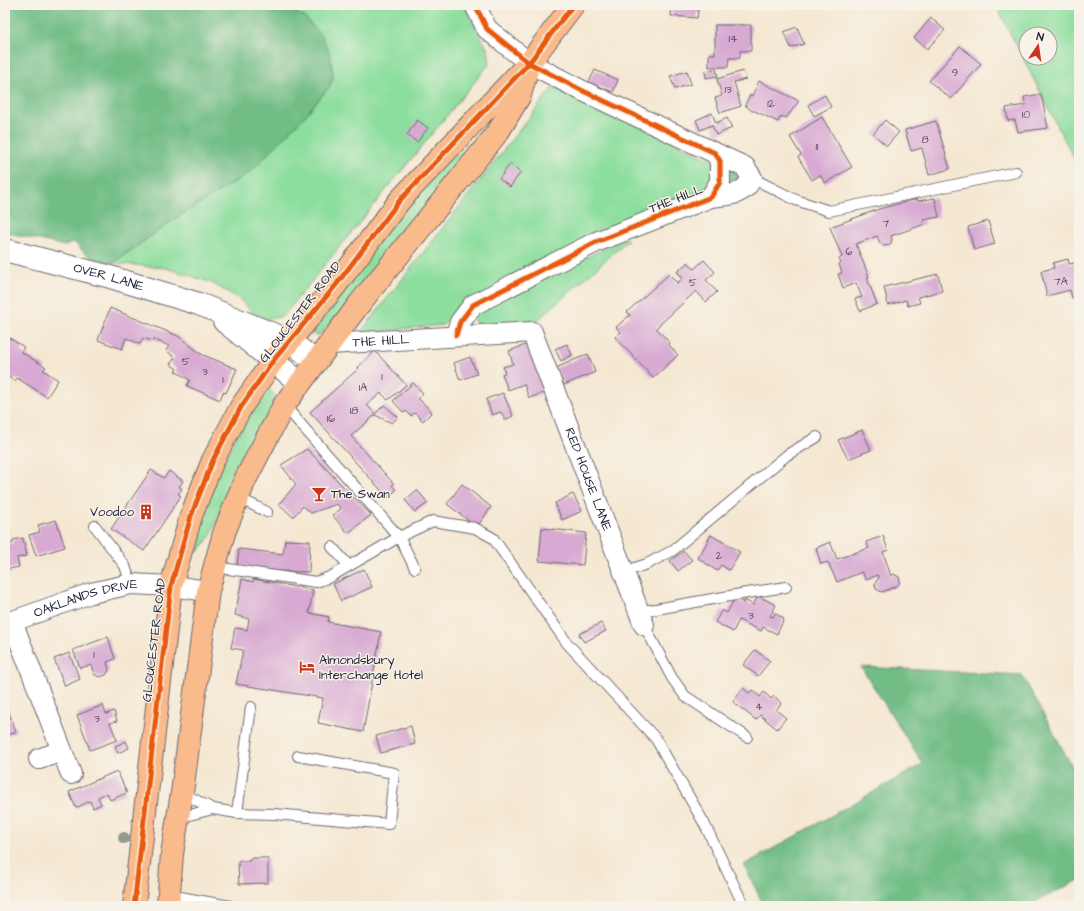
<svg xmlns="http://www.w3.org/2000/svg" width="1084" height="911" font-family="'Architects Daughter',sans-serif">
	<rect width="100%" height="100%" fill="#f7f3e8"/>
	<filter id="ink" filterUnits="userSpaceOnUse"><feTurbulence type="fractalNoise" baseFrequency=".025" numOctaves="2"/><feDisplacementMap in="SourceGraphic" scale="8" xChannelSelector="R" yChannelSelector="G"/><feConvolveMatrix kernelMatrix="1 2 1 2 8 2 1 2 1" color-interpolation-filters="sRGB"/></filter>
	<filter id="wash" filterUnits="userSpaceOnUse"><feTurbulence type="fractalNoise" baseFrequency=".012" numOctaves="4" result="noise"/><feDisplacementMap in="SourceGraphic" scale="16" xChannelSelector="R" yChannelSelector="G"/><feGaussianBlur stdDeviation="0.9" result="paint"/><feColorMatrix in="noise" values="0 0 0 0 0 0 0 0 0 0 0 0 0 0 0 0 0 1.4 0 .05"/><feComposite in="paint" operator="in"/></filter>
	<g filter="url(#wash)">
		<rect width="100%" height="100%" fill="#f5e8d3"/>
		<path fill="#8cde9e" stroke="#57806c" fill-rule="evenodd" d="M270,5H464L488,50L490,63L283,316L269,319L259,318L238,298L210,282L166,268L113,263L175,219L250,172L302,119L330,86L333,76L329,52L281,7Z
			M996,5H1079V168ZM1026,34H1050V58H1026Z
			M554,86L716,162L707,187L455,316L442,325L360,333Z
			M490,121L493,125L333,326L316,336L309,331L380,238L454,153L462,154Z
			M626,238L628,240L530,327L488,328L474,321L473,313Z
			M267,388L279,399L237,473L211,535L199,551L191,547L211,490L234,440Z"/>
		<path fill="#71bd85" stroke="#4a7060" d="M5,5H270L281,7L305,17L322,37L329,52L332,66L333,76L330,86L302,119L250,172L175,219L113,263C94,261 87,256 74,242L65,246L5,232Z
			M724,161L750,178L720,192Z
			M861,667L1022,675L1079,779V880L1027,906H764L744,865L923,764Z"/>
		<g id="blocks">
			<path fill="#d8aad3" d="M672,5H699L697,18L671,16Z
				M931,18L945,30L927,49L914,38Z
				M715,25H751V51H740V58H729L728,67H709V54H715Z
				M797,27L804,44L791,48L784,32Z
				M960,46L981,64L951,99L929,81Z
				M716,69L718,76L706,78L705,71Z
				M595,70L618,80L613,92L589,82Z
				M687,71L691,84L675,89L670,76Z
				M743,71L746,79L734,82L741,106L720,113L715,98L722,96L717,79Z
				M759,81L799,101L786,118L781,116L778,122L755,111H752L745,105L750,95L752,96Z
				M1041,94L1048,128L1018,132L1015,120L1008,121L1006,108L1026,105L1024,97Z
				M825,95L831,107L814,116L808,105Z
				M712,113L716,123L727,118L732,128L716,135L712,125L700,130L696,120Z
				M822,117L852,167L825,183L820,175L812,180L798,157L801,155L790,137Z
				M417,120L428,128L417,142L407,135Z
				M885,120L899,132L887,146L873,134Z
				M936,121L950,169L929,175L922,148L911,151L905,130Z
				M510,164L521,172L510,187L499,179Z
				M935,198L939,217L923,220L925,224L891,236L892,240L890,245L884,246L880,243L877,236L856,244L869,277L867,278L877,304L860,311L855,299L862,297L856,283L843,288L838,274L842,273L839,264L841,263L839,259L842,257L830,227L882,208L917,199L918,201Z
				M988,221L995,244L974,250L968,227Z
				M1068,259L1069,264L1079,262V296L1072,298L1070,290L1047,296L1041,271L1054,268L1053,263Z
				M704,260L715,272L706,280L717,292L706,302L696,291L656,328L670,343L669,345L678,355L653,378L615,337L621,332L616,327L630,315L627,312L669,274L677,283L683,278L677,272L688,262L694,269Z
				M938,274L942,291L918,297L920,303L908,306L906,300L888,305L884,287Z
				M110,308L178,336L201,354L237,369L226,393L223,392L220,400L187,386L190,380L175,371L177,369L170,364L175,358L166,350L169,346L153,339V341L143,338L140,344L126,338L122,349L98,340Z
				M8,337L24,347L21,352L46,367L43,370L58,380L47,397L17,378L15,381L5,375L7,369L5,368V341Z
				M528,344L546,392L529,398L524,384L508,390L502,374L505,373L503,367L513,364L509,351Z
				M567,344L572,355L561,361L555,349Z
				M375,351L406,385L388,400L381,393L367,405L375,414L384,405L398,417L392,423L375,415L351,436L394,484L392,485L396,490L388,498L310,412L359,368L358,367Z
				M588,354L595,372L564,385L556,368Z
				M470,357L477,374L460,380L454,363Z
				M413,383L423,393L418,398L432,412L423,421L415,413L411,416L406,411L404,413L393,401Z
				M503,393L513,416L505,420L501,412L492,415L486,399Z
				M862,430L871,450L848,459L838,440Z
				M307,449L371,515L348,533L332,515L341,509L337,504L311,513L303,506L293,517L279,504L296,484L281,465Z
				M151,470L164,478L169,471L183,481L179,487L182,489L178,494L181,496L144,551L111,529Z
				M462,484L491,507L477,527L447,504Z
				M417,490L428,503L415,512L405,500Z
				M573,494L582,511L562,520L555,503Z
				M56,520L65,547L36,556L29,535L40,532L38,525Z
				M542,528L586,533L583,565L539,561Z
				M711,535L740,552L729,570L721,565L717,571L698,558Z
				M883,536L888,550L883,552L891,576L894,574L899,577L900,582L897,586L882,592L876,589L875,584L877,580L879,578L877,575L866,580L862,572L837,582L828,562L821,564L816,548L830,542L837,559L869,548L866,542Z
				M23,538L27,556L17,558L19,567L5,570V545L13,543V540Z
				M285,540L310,541L309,572L281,571L237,566L239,549L283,554Z
				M684,551L692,560L678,571L670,561Z
				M364,569L372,587L341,601L333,584Z
				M242,579L253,582V579L313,590L309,613L329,617L328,622L381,632L363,732L318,723L323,698L236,684L243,650L231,648L235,628L247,630L249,619L235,615Z
				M758,596L776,605L770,616L773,617L775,613L784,619L777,634L763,627L761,631L739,620L733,632L715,622L722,610L727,613L735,598L744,603L745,600L753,605Z
				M601,623L606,631L584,642L579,634Z
				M108,637L115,659L107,662L109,670L106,675L99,677L94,674L91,665L80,668L73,650Z
				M755,650L770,661L758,676L743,665Z
				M69,653L80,679L65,686L54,659Z
				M743,688L749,693L752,690L760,697L764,692L771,699L774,696L782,703L776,710L786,718L777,729L760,715L756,720L733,702Z
				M5,702L16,732L5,736Z
				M103,705L106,714L114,711L117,721L110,723L117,740L90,750L77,715Z
				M411,726L415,744L381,753L376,736Z
				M126,741L129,748L118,753L115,746Z
				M117,771L127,793L110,800L107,793L98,797L101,804L93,808L90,801L76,808L69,792Z
				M250,858H268V883L239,884L238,861H250Z"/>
		</g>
	</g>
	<g filter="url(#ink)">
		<use href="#blocks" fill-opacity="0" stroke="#6c6770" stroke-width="1"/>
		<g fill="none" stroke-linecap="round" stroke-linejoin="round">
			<g stroke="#6c6770" stroke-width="12">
				<path id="service" d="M752,178L796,200L829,211L1016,172
					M239,498L267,512
					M95,526L125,566L131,584
					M332,547L349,566
					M215,567L316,582L330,577L399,537L284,405
					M415,568L399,537L433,521L475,528L493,538L567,643L656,739L704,823L744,906
					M623,572L647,564L672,551L787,455L817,437
					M639,612L741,594L786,587
					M644,625L672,678L685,696L747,737
					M182,793L213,809L237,813L251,707
					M237,813L274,814L389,824L394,773L298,756
					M178,818L213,809
					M169,895L230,906"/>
			</g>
			<g stroke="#6c6770" stroke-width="22">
				<g id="minor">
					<path d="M711,197C728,195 744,196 752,178L745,167L715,153"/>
					<path d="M456,335L460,322L473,305L596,242L711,197L720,182V161L715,153L581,90L529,63L487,29L475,5"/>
					<path id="s1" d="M329,344L532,332L644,625"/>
					<path d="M12,621L71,774"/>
					<path id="s2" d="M5,624L91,593L131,584L171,586L208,591"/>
					<path d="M39,759L62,751"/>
				</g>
			</g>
			<g stroke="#6c6770" stroke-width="24">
				<g id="tertiary">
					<path id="s3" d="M5,250L107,276L199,304L290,341L316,362"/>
					<path d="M224,321L300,383"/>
				</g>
			</g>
			<g stroke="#6c6770" stroke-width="24">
				<path id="primary" d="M134,906L171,586L191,516L213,460L241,407L273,361L336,285L400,200L529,63L573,5
					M168,906L172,854L182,793L208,591L224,533L245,480L284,405L360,303L498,132L520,95L528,66"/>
			</g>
			<use href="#service" stroke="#fff" stroke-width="10"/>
			<use href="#minor" stroke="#fff" stroke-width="20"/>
			<use href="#tertiary" stroke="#fff" stroke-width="22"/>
			<use href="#primary" stroke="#fabb8c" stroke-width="22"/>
			<g stroke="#f7f3e8" stroke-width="8">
				<path id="cycleway" d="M456,335L460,322L473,305L596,242L711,197L720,182V161L715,153L581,90L529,63L487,29L475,5
					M134,906L171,586L191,516L213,460L241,407L273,361L336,285L400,200L529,63L573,5"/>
			</g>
			<use href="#cycleway" stroke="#e8590c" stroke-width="5"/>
		</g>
		<circle fill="#939a90" cx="124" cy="838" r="6"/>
	</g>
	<defs>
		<g id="bar-bare" transform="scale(1.2)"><path d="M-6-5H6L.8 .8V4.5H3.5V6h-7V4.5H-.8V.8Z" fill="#c8321e" stroke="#f7f3e8" stroke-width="2.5" paint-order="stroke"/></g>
		<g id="building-bare" transform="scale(1.2)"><path d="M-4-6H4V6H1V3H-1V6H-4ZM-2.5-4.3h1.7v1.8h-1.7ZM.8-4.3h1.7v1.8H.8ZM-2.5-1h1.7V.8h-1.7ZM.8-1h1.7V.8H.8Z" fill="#c8321e" stroke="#f7f3e8" stroke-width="2.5" paint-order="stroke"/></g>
		<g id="hotel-bare" transform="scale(1.2)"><path d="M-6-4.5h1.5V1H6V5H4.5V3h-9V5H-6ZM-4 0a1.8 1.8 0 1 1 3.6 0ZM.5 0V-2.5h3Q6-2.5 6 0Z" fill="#c8321e" stroke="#f7f3e8" stroke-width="2.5" paint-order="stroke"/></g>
	</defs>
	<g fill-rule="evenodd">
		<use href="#bar-bare" x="319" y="494"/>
		<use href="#building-bare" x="146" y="512"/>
		<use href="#hotel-bare" x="307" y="667"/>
	</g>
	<g text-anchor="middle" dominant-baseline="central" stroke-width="3" stroke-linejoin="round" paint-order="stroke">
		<g font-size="11" fill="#504461">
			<text x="733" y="38">14</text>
			<text x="955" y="72">9</text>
			<text x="728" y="89">13</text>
			<text x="771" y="103">12</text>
			<text x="1026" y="114">10</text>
			<text x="925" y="139">8</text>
			<text x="817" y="146">11</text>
			<text x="886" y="223">7</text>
			<text x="849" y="251">6</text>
			<text x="1061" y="281">7A</text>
			<text x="693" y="282">5</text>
			<text x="186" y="361">5</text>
			<text x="205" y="371">3</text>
			<text x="382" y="376">1</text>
			<text x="223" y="379">1</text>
			<text x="363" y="387">1A</text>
			<text x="354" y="410">18</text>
			<text x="331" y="418">16</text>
			<text x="719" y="555">2</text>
			<text x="751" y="615">3</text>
			<text x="94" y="654">1</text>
			<text x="759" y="706">4</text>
			<text x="97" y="718">3</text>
		</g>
		<g font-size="13" fill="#22223b" stroke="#f7f3e8">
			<text transform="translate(676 199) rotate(-22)">THE HILL</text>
			<text stroke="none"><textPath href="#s3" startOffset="107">OVER LANE</textPath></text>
			<text transform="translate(300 312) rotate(-52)">GLOUCESTER ROAD</text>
			<text stroke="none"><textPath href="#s1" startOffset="52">THE HILL</textPath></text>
			<text stroke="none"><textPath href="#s1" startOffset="361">RED HOUSE LANE</textPath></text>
			<text stroke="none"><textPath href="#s2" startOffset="85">OAKLANDS DRIVE</textPath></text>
			<text transform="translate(154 640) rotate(-83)">GLOUCESTER ROAD</text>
		</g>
		<g font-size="13" fill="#22223b" stroke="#f7f3e8" text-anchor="start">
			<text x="331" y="494">The Swan</text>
			<text x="134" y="512" text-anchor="end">Voodoo</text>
			<text x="319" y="660">Almondsbury<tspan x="319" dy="15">Interchange Hotel</tspan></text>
		</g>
	</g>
	<rect width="1084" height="911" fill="none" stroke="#f7f3e8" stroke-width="20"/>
	<g transform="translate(1038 46) rotate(13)"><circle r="19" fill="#f7f3e8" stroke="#a29fa3"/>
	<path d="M0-3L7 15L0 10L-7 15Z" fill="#c8321e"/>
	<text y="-6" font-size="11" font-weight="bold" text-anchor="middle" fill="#22223b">N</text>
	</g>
</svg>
